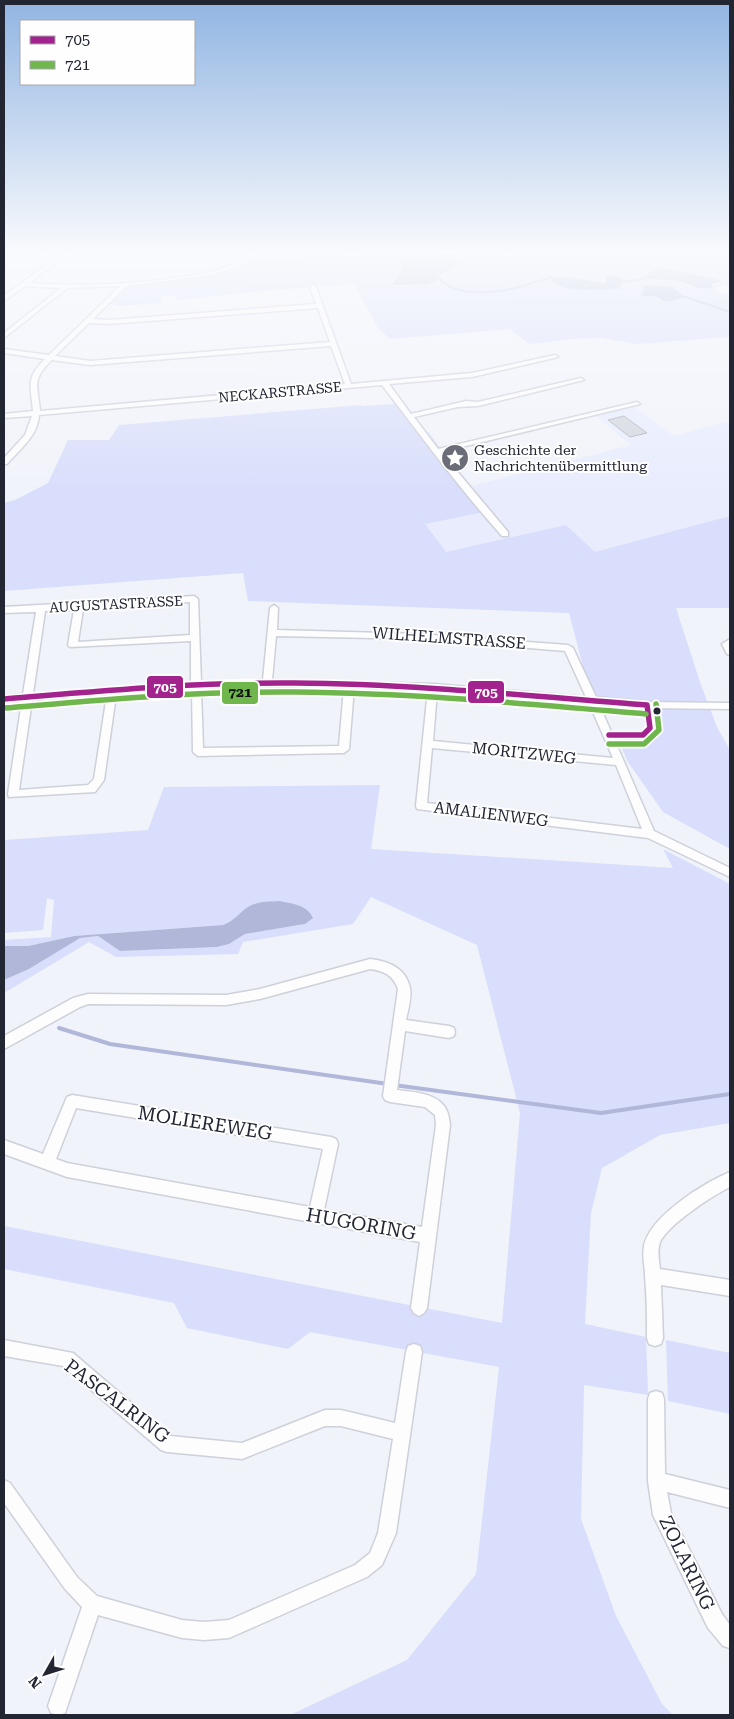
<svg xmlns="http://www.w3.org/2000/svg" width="734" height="1719" font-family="'Roboto Serif',serif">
	<rect width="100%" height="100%" fill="#f1f3fa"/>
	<path fill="#e8ecfd" d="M261,254H370V255L253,261Z
		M634,407L674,436L730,421V516L595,553L566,525L446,553L424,524L484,512L464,488L631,445L596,416Z"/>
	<path fill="#d8defb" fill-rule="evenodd" d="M370,254H432L407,256L402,259V270L395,280L400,286L437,277L456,264L458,257L455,254H730V287L724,285L713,290L724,294L730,293V337L637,344L602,338L572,339L529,344L510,329L390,339L378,328L354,284L251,292L179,300L175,295L160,297L161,303L119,306L110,304L129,286L203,277L231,270L253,261ZM657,268C678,270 699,275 719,283L698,289L651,270ZM552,277L584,279L599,283L614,277L622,278L619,289H599ZM662,286L682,299H672L665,302L655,296L645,297L640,294L651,287Z
		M395,404L418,433L428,432L440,448L451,471L484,512L425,524L446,552L566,525L595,552L730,516V608H676L701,685L717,727L730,750V849L663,812L628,762L618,740L658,735L650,703L592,701L569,613L248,601L243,573L4,591V503L15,500L48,483L68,440H109L119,425L361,405L362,406Z
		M380,785L371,849L673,868L663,849L730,884V1123L660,1135L602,1168L591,1213L585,1324L646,1337L648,1395L584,1385L581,1519L616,1616L662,1704L673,1715H290L407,1660L476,1574L499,1367L310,1332L288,1349L187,1328L174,1303L4,1269V1226L502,1323L520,1113L477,945L371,897L353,924L243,942L238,954L116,957L89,942L4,993V980L29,969L79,938L98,936L121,951L217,947L229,944L245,934L305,924L232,922L223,925L74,936L28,946H4V940L51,937L54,900L47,898L43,930L4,933V840L148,830L164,787Z
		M666,1340L730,1353V1414L668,1401Z"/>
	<path fill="#b0b7d9" d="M455,254L458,260L455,266L437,277L436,281L428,284L392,285L402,270V260L407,256Z
		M657,268C679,270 701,276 723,281L712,284V288C693,290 694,285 678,281C668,278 657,281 647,278L646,275Z
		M612,275L620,277L625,282L621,285L620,289C602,289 566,294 552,281V277C562,277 572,277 581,279C590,280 597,284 606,282V276Z
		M647,285L672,287L686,297L665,302L655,296L645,297L640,294L644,291L643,287Z
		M279,901C293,904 306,904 313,918L305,924L245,934L229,944L217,947L120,951L98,936L80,938L29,969L4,980V946H28L74,936L223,925C235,921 240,911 250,906C259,901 270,902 279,901Z"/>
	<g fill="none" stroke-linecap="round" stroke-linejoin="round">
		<path stroke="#b0b7d9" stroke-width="2" d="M437,277C442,281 447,286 453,288C484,299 522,287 552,277
			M625,282L647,278
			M686,297L730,312"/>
		<path stroke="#b0b7d9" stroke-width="4" d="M59,1028L110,1044L388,1084
			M394,1085L601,1113L730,1094"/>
	</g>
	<path fill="#d3d6df" stroke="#afb1ba" d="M624,416L647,433L630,437L608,420Z"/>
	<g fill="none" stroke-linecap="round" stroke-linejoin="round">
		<g stroke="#ced0da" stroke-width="3">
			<path id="street" d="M66,254L30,283C86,287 144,284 199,274C211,272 222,269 233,265C243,261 251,254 261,254L238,267L211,275L127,286L93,319L109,320L316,304L310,287L313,285L316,287L351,384L472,373L555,355L558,357L472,377L389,384L411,414L466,401L478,402L581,378L584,380L478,406L458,407L414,417L438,449L637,402L640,404L441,452L508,532V536H502C459,488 421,436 382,385L39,415C38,436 20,449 7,464H4V458L25,435L32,416L4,418V414L33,411C31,386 25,378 45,359L4,353V349L49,355L120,286L67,288L4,338V333L61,288L25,286L4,301V296L58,256L4,259V255ZM318,308L330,342L90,361L55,356L89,323L109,324ZM331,346L345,384L40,411C38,385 31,380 52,360L90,365Z
				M194,596L198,599L201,683L263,680L270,608L274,605L278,608L277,630L420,634L568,645L573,648L596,697L647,702L730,703V709L647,708L599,704L654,831L730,868V877L648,838L417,809L416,806L428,690L354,688L349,749L344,753L198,756L193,752L192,690L116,695L104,780L95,792L9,797L8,794L22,701L4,702V696L23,694L36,612L4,613V607ZM190,602V635L78,642L83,609ZM74,610L68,645L70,647L191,641V683L33,694L45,611ZM276,636L420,639L565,651L586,697L433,684L272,680ZM245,686L344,688L339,746L203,748L201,689ZM437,691L589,703L613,758L433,741ZM107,695L94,779L88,785L19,790L32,700ZM432,748L616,765L642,829L427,803Z
				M730,639V655L727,654L722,644Z
				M370,959C388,961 406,968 410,988C412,997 408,1010 406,1020L449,1026L454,1028L455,1032L454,1036L449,1038L405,1031L397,1090C413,1092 438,1093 446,1109C449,1114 449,1120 450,1125L427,1308L424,1313L419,1316L414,1313L411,1308L420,1242L67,1177L4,1154V1140L43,1154L67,1097L72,1095L331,1137L336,1139L338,1144L324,1210L422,1227L436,1125L435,1115L425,1107L390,1102L385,1100L383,1096L398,989C393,975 384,971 370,969L260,999L226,1005L88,1004L80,1007L4,1049V1036L73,998L88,994L226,995L260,989ZM76,1108L323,1149L310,1207L67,1163L56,1159Z
				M730,1172V1187C712,1196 669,1224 660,1242C657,1251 659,1261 660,1269L730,1280V1296L661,1285L663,1338L661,1344L655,1346L649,1344L647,1338C647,1317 647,1297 645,1276C645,1266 642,1256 644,1246C650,1216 704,1183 730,1172Z
				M4,1340L73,1353L170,1436L242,1443L325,1410H341L395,1423L406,1352L408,1346L414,1344L420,1346L422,1352L396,1533L382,1565L367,1577L229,1638L204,1640L182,1638L98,1615L65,1713L59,1715L51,1713L48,1706L82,1607L65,1589L4,1503V1480L10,1483L77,1577L97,1596L182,1620L204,1622L229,1620L355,1565L370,1553L378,1533L393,1439L341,1426H325L242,1459L167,1452L161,1450L63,1366L4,1356Z
				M656,1391L662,1393L664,1399L665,1474L730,1490V1508L667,1492L671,1513L722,1614L730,1625V1648L723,1646L708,1628L653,1515L648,1481V1399L650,1393Z"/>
		</g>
		<use href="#street" fill="#fdfdfe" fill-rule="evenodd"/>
		<g stroke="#fefefe" stroke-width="9">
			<path id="bus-1" d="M4,699C101,691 198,682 295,683C413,684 530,696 647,705
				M609,735H643L650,728L647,705"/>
		</g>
		<g stroke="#fefefe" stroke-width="9">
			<path id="bus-2" d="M5,708C102,700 198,691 295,692C413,693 529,704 646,714
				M609,744H644L659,730L656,704"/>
		</g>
		<use href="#bus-1" stroke="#a2238e" stroke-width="5.5"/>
		<use href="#bus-2" stroke="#6fb64c" stroke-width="5.5"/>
	</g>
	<linearGradient id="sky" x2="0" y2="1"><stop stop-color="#91b5e2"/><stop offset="0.51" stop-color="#f9fafd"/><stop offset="1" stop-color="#f9fafd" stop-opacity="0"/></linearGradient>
	<rect width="734" height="495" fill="url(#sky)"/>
	<defs>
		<g id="sight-disc" transform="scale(1.4375)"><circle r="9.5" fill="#6a6d78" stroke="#fefefe"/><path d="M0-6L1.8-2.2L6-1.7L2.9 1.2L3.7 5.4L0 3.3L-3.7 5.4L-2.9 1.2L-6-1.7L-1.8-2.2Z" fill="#fff"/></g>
	</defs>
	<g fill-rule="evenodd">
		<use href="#sight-disc" x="455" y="458"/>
	</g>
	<circle fill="#222532" stroke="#fefefe" stroke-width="2" cx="657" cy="711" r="4.5"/>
	<g text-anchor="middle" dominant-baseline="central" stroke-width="4" stroke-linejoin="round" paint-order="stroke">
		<g font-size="14" fill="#222532" stroke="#fefefe">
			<text transform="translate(280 392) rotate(-5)">NECKARSTRASSE</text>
			<text transform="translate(116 604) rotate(-3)">AUGUSTASTRASSE</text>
		</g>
		<g font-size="14" fill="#222532" stroke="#fefefe" text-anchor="start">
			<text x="474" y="450">Geschichte der<tspan x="474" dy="16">Nachrichtenübermittlung</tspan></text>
		</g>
		<g font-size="16" fill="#222532" stroke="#fefefe">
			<text transform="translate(449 638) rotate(4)">WILHELMSTRASSE</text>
			<text transform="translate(524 753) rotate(6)">MORITZWEG</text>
			<text transform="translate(491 814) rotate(7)">AMALIENWEG</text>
		</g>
		<g font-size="19" fill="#222532" stroke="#fefefe">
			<text transform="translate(205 1123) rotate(9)">MOLIEREWEG</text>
			<text transform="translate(361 1224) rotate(10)">HUGORING</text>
			<text transform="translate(117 1401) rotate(37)">PASCALRING</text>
			<text transform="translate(687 1563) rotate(64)">ZOLARING</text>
		</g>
	</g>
	<g stroke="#fefefe" stroke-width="2">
		<rect x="146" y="675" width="38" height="24" rx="5" fill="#a2238e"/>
		<rect x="467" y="680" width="38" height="24" rx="5" fill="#a2238e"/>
		<rect x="221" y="681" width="38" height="24" rx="5" fill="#6fb64c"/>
	</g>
	<g font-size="14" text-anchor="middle" font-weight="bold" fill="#fff">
		<text x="165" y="692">705</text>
		<text x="486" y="697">705</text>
	</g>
	<g font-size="14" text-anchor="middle" font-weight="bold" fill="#111">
		<text x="240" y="697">721</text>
	</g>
	<rect width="734" height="1719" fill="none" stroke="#222532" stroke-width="10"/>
	<rect x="20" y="20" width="175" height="65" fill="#fefefe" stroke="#a6a7ac"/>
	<rect x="30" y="36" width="25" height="8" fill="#a2238e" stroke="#a6a7ac"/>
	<text x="65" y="45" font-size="15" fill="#222532">705</text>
	<rect x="30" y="61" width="25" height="8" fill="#6fb64c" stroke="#a6a7ac"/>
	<text x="65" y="70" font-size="15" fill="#222532">721</text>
	<g transform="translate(45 1674) rotate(231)" stroke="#fefefe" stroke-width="4" paint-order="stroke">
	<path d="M0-4L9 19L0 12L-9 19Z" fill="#222532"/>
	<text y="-8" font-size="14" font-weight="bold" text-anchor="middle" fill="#222532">N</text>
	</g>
</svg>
